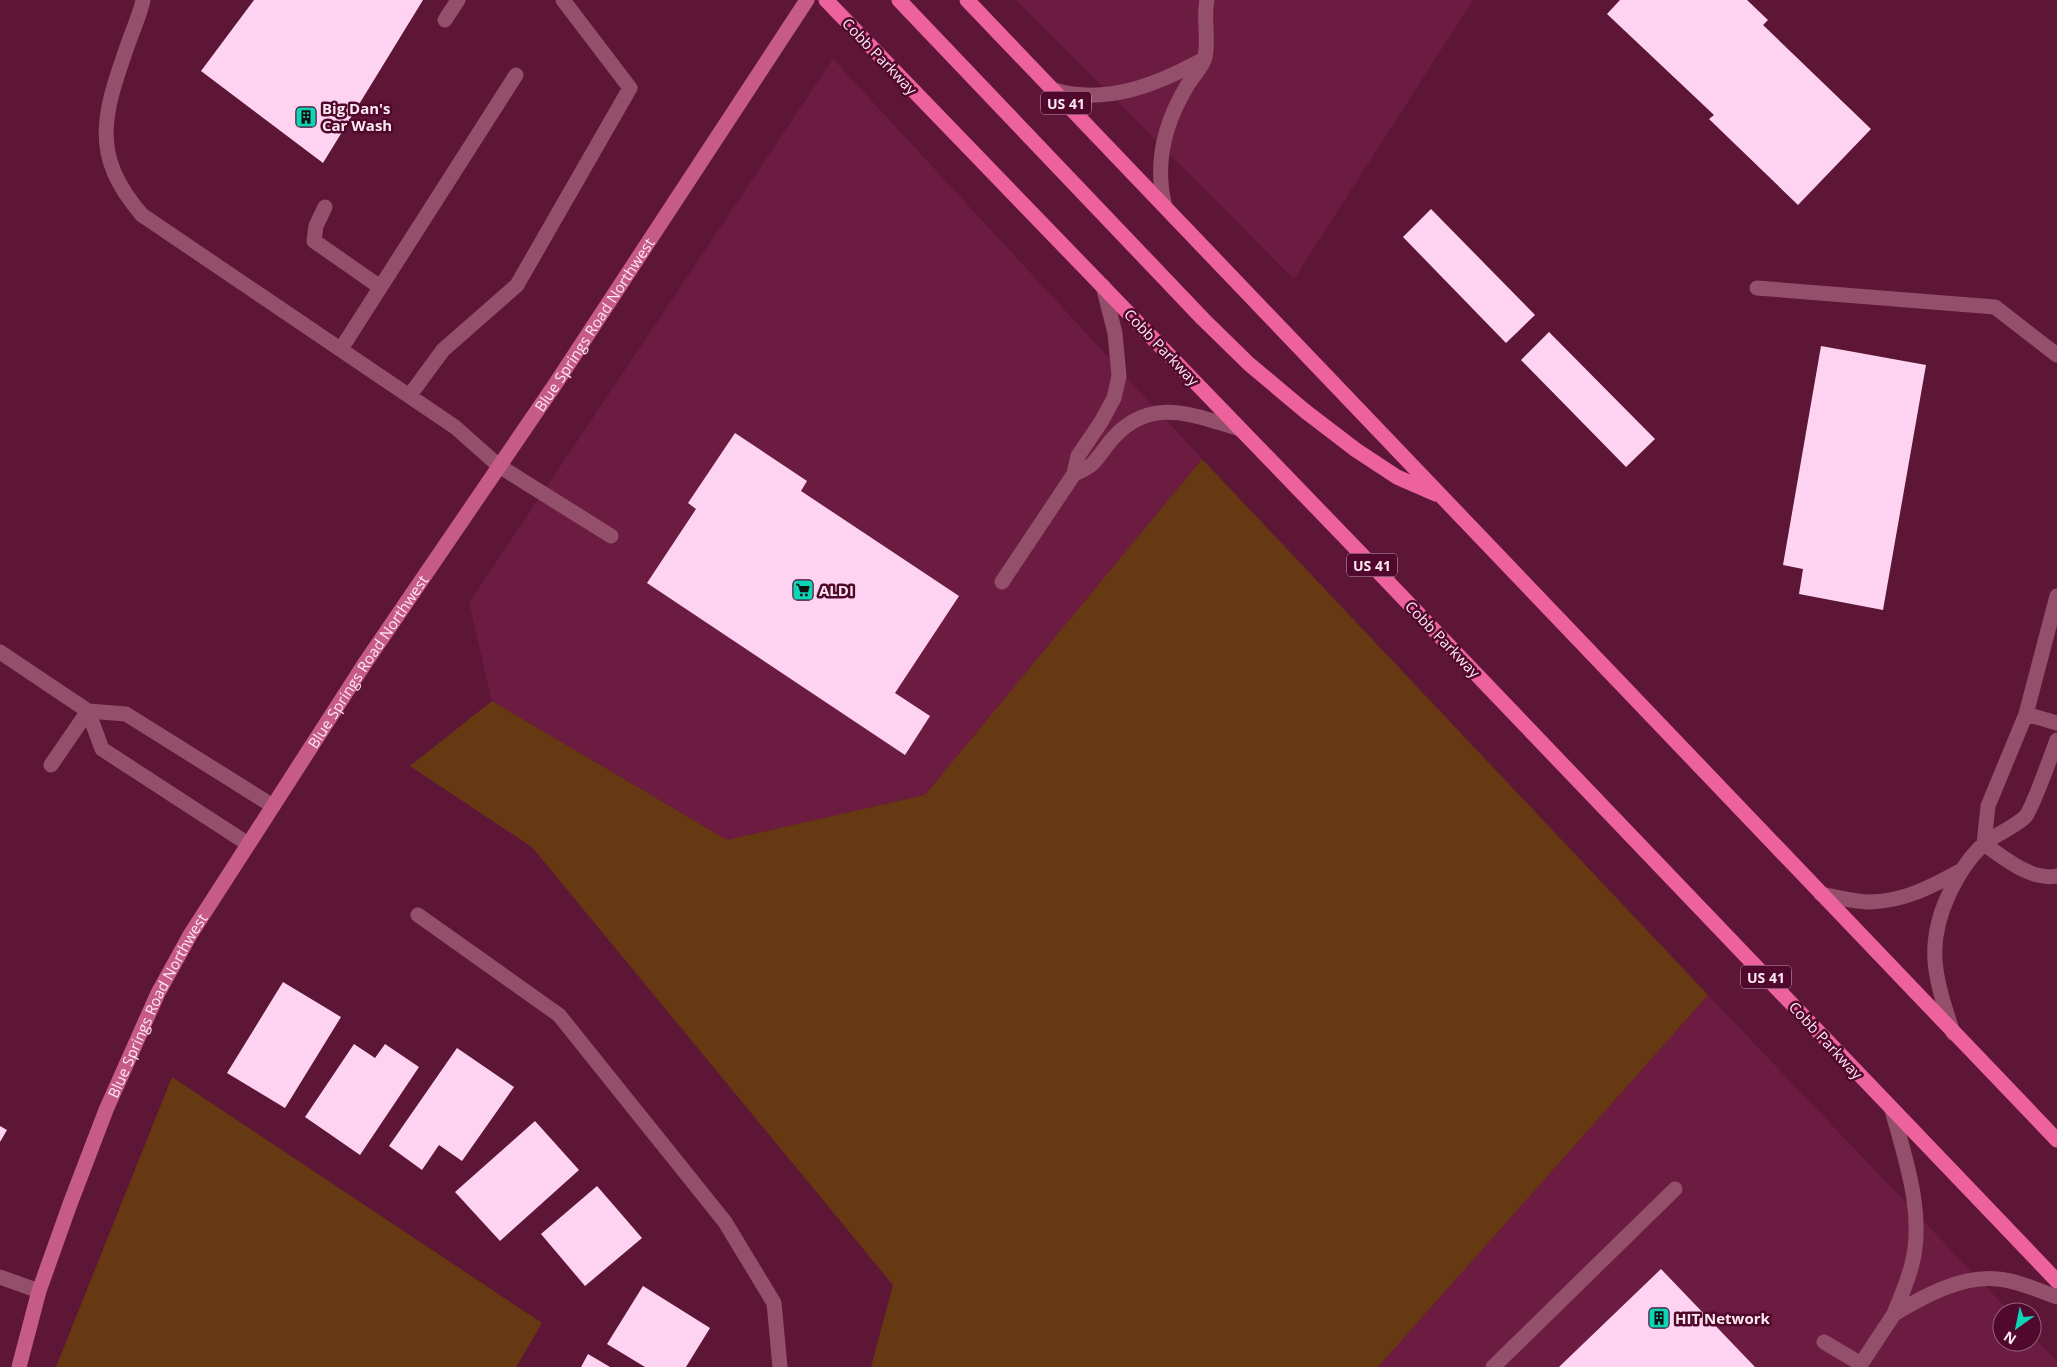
<svg xmlns="http://www.w3.org/2000/svg" width="2057" height="1367" font-family="'Open Sans',sans-serif">
	<rect width="100%" height="100%" fill="#5e1637"/>
	<path fill="#6d1c41" d="M1016,0H1473L1294,279Z
		M833,59L1202,459L925,795L727,840L492,701L469,603Z
		M1708,995L2010,1312H2002V1342H2032V1335L2057,1361V1367H1378Z"/>
	<path fill="#673913" d="M1202,459L1708,995L1378,1367H871L893,1285L532,847L410,766L492,701L727,840L925,795Z
		M172,1077L542,1323L516,1367H56Z"/>
	<path fill="#fdd3f1" d="M254,0H423L323,163L201,71Z
		M1620,0H1747L1768,20L1763,25L1871,129L1798,205L1709,119L1714,115L1607,14Z
		M1431,209L1535,315L1506,343L1403,237Z
		M1549,332L1655,439L1626,467L1521,360Z
		M1821,346L1926,365L1883,610L1799,594L1803,569L1783,565Z
		M735,433L807,481L801,491L959,596L895,693L930,716L905,755L647,583L696,509L688,503Z
		M283,982L341,1017L285,1108L227,1073Z
		M354,1044L375,1058L385,1044L419,1067L360,1155L305,1117Z
		M457,1048L514,1087L462,1161L439,1145L422,1170L389,1146Z
		M535,1121L579,1170L500,1241L455,1192Z
		M0,1126L7,1130L0,1142Z
		M597,1186L642,1238L585,1286L541,1234Z
		M1661,1269L1755,1367H1559Z
		M643,1286L710,1328L686,1367H645L607,1344Z
		M588,1354L610,1367H581Z"/>
	<g fill="none" stroke-linecap="round" stroke-linejoin="round">
		<path stroke="#94506a" stroke-width="15" d="M143,0C140,15 133,29 128,44C104,113 89,154 142,215L455,427L499,466L611,536
			M445,20L458,0
			M1054,90C1106,105 1156,85 1202,60
			M325,207L316,226L314,241L380,287
			M1165,207C1154,164 1164,124 1187,86C1192,77 1203,67 1205,57C1209,39 1203,18 1207,0
			M1103,286L1115,333L1119,376L1114,398L1101,422L1078,456L1074,474C1079,472 1086,469 1091,465C1100,457 1106,445 1115,436C1153,396 1195,416 1240,429
			M1757,288L1995,307L2057,355
			M341,349L516,75
			M410,395L443,350L517,285L630,88L563,0
			M1002,582L1074,474
			M2026,714L2057,723
			M51,765L88,711
			M1984,844L1988,806L2026,714L2057,596
			M1984,844C2004,858 2031,881 2057,876
			M1821,894C1837,897 1855,902 1871,902C1904,901 1931,887 1960,871
			M1953,1033C1936,980 1924,947 1949,894C1958,875 1968,858 1984,844C1996,834 2013,828 2025,817C2032,810 2052,753 2057,740
			M1892,1110C1905,1158 1925,1214 1912,1264C1908,1281 1900,1298 1894,1314C1924,1296 1962,1275 1998,1279C2018,1281 2038,1290 2057,1297
			M1824,1342L1861,1364
			M1493,1367L1675,1189
			M1859,1367L1894,1314"/>
		<path stroke="#94506a" stroke-width="15" d="M0,652L88,711L126,714L273,806
			M88,711L102,749L248,844
			M418,915L559,1015L725,1222L774,1303L780,1367
			M0,1277L39,1291"/>
		<path stroke="#c65b87" stroke-width="15" id="s1" d="M19,1367L39,1291L70,1204L106,1110L158,993L190,935L365,663L556,383L807,0"/>
		<path stroke="#ed629c" stroke-width="15" d="M826,0L1366,559L2057,1281
			M899,0L1203,319L1249,364L1305,411L1356,450L1397,477L1436,494
			M967,0L2057,1140"/>
	</g>
	<defs>
		<g id="building-square" transform="scale(1.125)"><rect x="-9" y="-9" width="18" height="18" rx="4" fill="#0bd5b5" stroke="#51082d"/><path d="M-4-6H4V6H1V3H-1V6H-4ZM-2.5-4.3h1.7v1.8h-1.7ZM.8-4.3h1.7v1.8H.8ZM-2.5-1h1.7V.8h-1.7ZM.8-1h1.7V.8H.8Z" fill="#111"/></g>
		<g id="supermarket-square" transform="scale(1.125)"><rect x="-9" y="-9" width="18" height="18" rx="4" fill="#0bd5b5" stroke="#51082d"/><path d="M-6-5.5h2.5l.6 2H6L4.5 2H-2.5L-4.4-4H-6ZM-1.5 3.2a1.3 1.3 0 1 0 .1 0ZM3 3.2a1.3 1.3 0 1 0 .1 0Z" fill="#111"/></g>
	</defs>
	<g fill-rule="evenodd">
		<use href="#building-square" x="306" y="117"/>
		<use href="#supermarket-square" x="803" y="590"/>
		<use href="#building-square" x="1659" y="1318"/>
	</g>
	<g text-anchor="middle" dominant-baseline="central" stroke-width="5" stroke-linejoin="round" paint-order="stroke">
		<g fill="#51082d" stroke="#c9a6b5" stroke-width="1">
			<rect x="1041" y="91.5" width="50" height="23" rx="4"/>
			<rect x="1347" y="553.5" width="50" height="23" rx="4"/>
			<rect x="1741" y="965.5" width="50" height="23" rx="4"/>
		</g>
		<g font-size="14" font-weight="bold" fill="#fce9ef">
			<text x="1066" y="103">US 41</text>
			<text x="1372" y="565">US 41</text>
			<text x="1766" y="977">US 41</text>
		</g>
		<g font-size="15" fill="#fce9ef" stroke="#51082d">
			<text transform="translate(880 56) rotate(46)">Cobb Parkway</text>
			<text stroke="none"><textPath href="#s1" startOffset="1198">Blue Springs Road Northwest</textPath></text>
			<text transform="translate(1162 347) rotate(46)">Cobb Parkway</text>
			<text transform="translate(1443 639) rotate(46)">Cobb Parkway</text>
			<text stroke="none"><textPath href="#s1" startOffset="792">Blue Springs Road Northwest</textPath></text>
			<text stroke="none"><textPath href="#s1" startOffset="388">Blue Springs Road Northwest</textPath></text>
			<text transform="translate(1826 1040) rotate(47)">Cobb Parkway</text>
		</g>
		<g font-size="15" font-weight="bold" fill="#fce9ef" stroke="#51082d" text-anchor="start">
			<text x="322" y="108">Big Dan's<tspan x="322" dy="17">Car Wash</tspan></text>
			<text x="819" y="590">ALDI</text>
			<text x="1675" y="1318">HIT Network</text>
		</g>
	</g>
	<g transform="translate(2017 1327) rotate(213)"><circle r="24" fill="#51082d" stroke="#95627b"/>
	<path d="M0-4L9 19L0 12L-9 19Z" fill="#0bd5b5"/>
	<text y="-8" font-size="14" font-weight="bold" text-anchor="middle" fill="#fce9ef">N</text>
	</g>
</svg>
